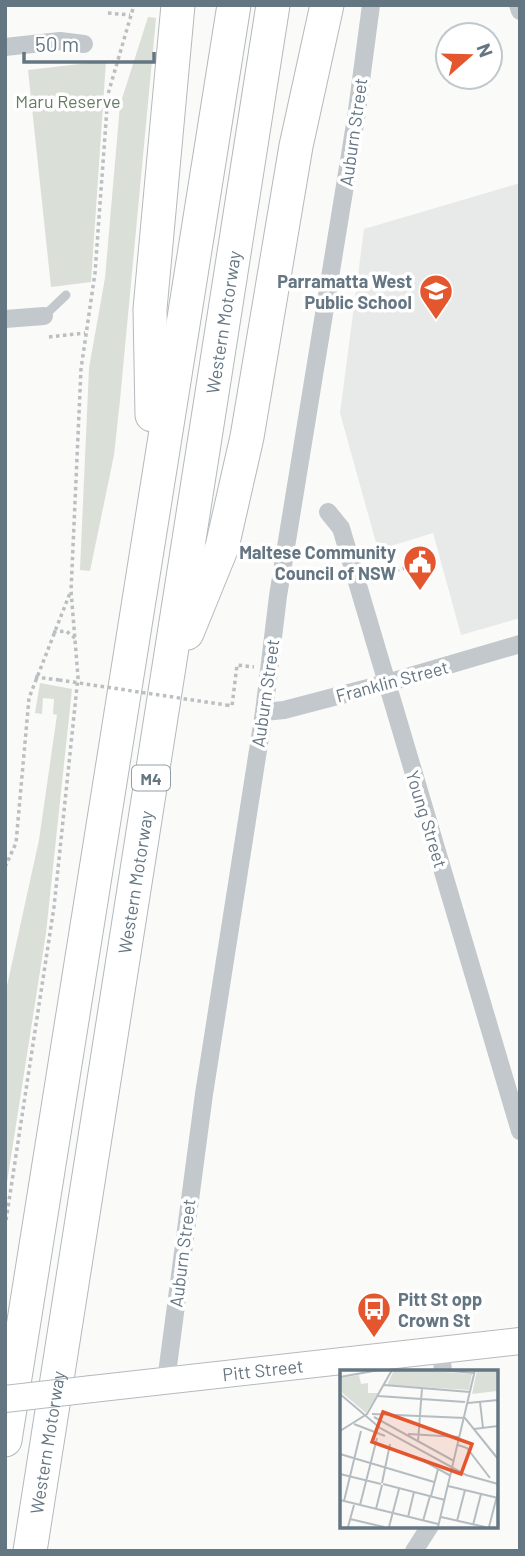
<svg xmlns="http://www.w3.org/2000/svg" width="525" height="1556" font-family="Barlow,sans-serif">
	<rect width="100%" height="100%" fill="#fafaf8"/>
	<path fill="#e8e9e9" d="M520,183V618L461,635L433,533L378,550L340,413L364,229Z"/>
	<path fill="#dadfd7" d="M148,17L156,18L120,400L114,455L90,571L80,570L89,368L105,278L120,105Z
		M106,61L91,282L51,287L28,70Z
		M40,683L72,689L46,933L5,1195V995L39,840L57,715L53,714L54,699L43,698L42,714L35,713Z"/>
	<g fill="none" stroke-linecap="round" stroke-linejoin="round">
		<g stroke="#b3babf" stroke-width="28">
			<g id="secondary">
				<path id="s1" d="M92,1389L520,1341"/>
			</g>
		</g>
		<g stroke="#b4b9bd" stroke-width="35">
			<g id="highway">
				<path d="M152,415L150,309L178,5"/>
				<path d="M187,633L222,547L247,437L296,146L327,5"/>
				<path d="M5,1440L234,5"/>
				<path id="s2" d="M30,1551L273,5"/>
			</g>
		</g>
		<path stroke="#bbbfc2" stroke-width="3.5" stroke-dasharray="3.5 3.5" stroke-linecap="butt" d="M108,13L130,15
			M49,337L85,333
			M389,572L434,561
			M53,632L66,631L75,638
			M35,677L59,680
			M226,705L232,706L237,665L254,667
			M5,867L16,843L29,698L70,593
			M5,1227L54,907L78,677L71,591L81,369L95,273L108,94L134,5"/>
		<path stroke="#c3c8cc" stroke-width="9" d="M44,316L66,295"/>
		<path stroke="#c3c8cc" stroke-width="18" d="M518,5L520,11
			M5,47L60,41L84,44
			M5,319L44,316
			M328,512L341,528L520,1131
			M264,712L284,710L387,683L520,644
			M441,1349L443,1372
			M166,1381L204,1094L264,712L278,596L356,118L371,5
			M414,1551L430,1526"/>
		<use href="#secondary" stroke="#fff" stroke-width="26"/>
		<use href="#highway" stroke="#fff" stroke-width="33"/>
		<g stroke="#b3babf" stroke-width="28" stroke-linecap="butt">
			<path id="secondary-bridge" d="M5,1399L92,1389"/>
		</g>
		<path stroke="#bbbfc2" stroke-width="3.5" stroke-dasharray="3.5 3.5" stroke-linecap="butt" d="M59,680L226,705"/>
		<use href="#secondary-bridge" stroke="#fff" stroke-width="26"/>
	</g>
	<defs>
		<g id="school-pin" transform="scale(1.75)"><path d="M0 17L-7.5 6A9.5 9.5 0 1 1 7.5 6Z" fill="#e4572e" stroke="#fff"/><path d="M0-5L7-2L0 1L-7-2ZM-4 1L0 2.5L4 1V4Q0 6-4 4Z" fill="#fff"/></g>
		<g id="civic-pin" transform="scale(1.75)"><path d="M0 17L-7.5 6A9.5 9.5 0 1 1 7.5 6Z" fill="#e4572e" stroke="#fff"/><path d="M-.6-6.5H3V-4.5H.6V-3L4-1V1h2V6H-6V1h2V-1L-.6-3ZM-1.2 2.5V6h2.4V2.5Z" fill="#fff"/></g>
		<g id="bus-pin" transform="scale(1.75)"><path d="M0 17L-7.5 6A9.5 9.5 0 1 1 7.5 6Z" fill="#e4572e" stroke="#fff"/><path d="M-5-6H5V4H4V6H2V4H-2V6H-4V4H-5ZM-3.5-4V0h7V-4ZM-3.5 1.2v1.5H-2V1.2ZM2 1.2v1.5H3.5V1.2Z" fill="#fff"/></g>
	</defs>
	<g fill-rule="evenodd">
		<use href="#school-pin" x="436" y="291"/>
		<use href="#civic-pin" x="420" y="562"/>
		<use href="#bus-pin" x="374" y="1309"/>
	</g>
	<g text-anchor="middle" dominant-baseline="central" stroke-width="7" stroke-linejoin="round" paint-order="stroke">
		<rect fill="#fff" stroke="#939fa8" stroke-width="2" x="132" y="765.5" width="38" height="25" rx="5"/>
		<g font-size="16" font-weight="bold" fill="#657683">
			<text x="151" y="778">M4</text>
		</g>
		<g font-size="18" fill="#687a64" stroke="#fff">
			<text x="68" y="101">Maru Reserve</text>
		</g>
		<g font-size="18" fill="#657683" stroke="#fff">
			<text transform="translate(353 132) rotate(-82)">Auburn Street</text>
			<text stroke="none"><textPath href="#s2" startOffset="1244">Western Motorway</textPath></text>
			<text transform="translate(392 681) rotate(-15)">Franklin Street</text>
			<text transform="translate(265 693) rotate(-82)">Auburn Street</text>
			<text transform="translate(427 819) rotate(73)">Young Street</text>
			<text stroke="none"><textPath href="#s2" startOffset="677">Western Motorway</textPath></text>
			<text transform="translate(182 1253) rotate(-83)">Auburn Street</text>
			<text stroke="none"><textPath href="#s1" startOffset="172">Pitt Street</textPath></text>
			<text stroke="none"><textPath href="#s2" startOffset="110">Western Motorway</textPath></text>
		</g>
		<g font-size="18" font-weight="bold" fill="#657683" stroke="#fff" text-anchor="end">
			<text x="412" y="281">Parramatta West<tspan x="412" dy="21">Public School</tspan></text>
			<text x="396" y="552">Maltese Community<tspan x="396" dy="21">Council of NSW</tspan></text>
			<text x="398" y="1299" text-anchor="start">Pitt St opp<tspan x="398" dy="21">Crown St</tspan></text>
		</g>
	</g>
	<g transform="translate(340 1370)">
		<rect width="158" height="158" fill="#fafaf8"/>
		<path d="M54,0H78L132,4L129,20L47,15ZM137,0H157V21L132,24ZM19,5L21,14L28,13V23H38L26,43L0,21V8Z" fill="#dadfd7"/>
		<path fill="none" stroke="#b5bdc2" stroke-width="2" d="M100,0L134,3M0,7L39,0M44,15L130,22M0,24L40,58L126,105L158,114M38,26L125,32M140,32L143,58M128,33L158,30M32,44L125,48L158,89M34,47L114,91M14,54L45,66M134,59L158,56M0,61L27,44L52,0M68,64L119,67M78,72L82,18M118,75L127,78L150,108M0,84L94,112M82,90L111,106M0,104L41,114M42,113L50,74M43,114L105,130M108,116L158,128M91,126L98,99M0,130L98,154M4,131L21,61M20,135L37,68M36,139L42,115M68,147L74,122M101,147L145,157M10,149L44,157M83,151L90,126M117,151L125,120M133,155L141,124M8,157L14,135M49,157L59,119M98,157L135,0M149,157L158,122"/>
		<path fill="#e4572e" fill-opacity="0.15" stroke="#e4572e" stroke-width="3.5" d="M43,42L132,74L121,104L32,72Z"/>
		<rect width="158" height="158" fill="none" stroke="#657683" stroke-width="3.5"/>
	</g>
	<rect width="525" height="1556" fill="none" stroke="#657683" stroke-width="14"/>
	<g transform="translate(469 56) rotate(70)"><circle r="33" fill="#ffffff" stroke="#c1c8cd" stroke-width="2"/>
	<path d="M0-5L12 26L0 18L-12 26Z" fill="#e4572e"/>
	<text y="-10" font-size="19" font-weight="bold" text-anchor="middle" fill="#657683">N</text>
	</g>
	<path d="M24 52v10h130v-10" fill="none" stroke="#657683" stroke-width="3.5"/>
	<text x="35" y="52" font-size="21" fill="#657683" stroke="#ffffff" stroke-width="5" paint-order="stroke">50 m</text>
</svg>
